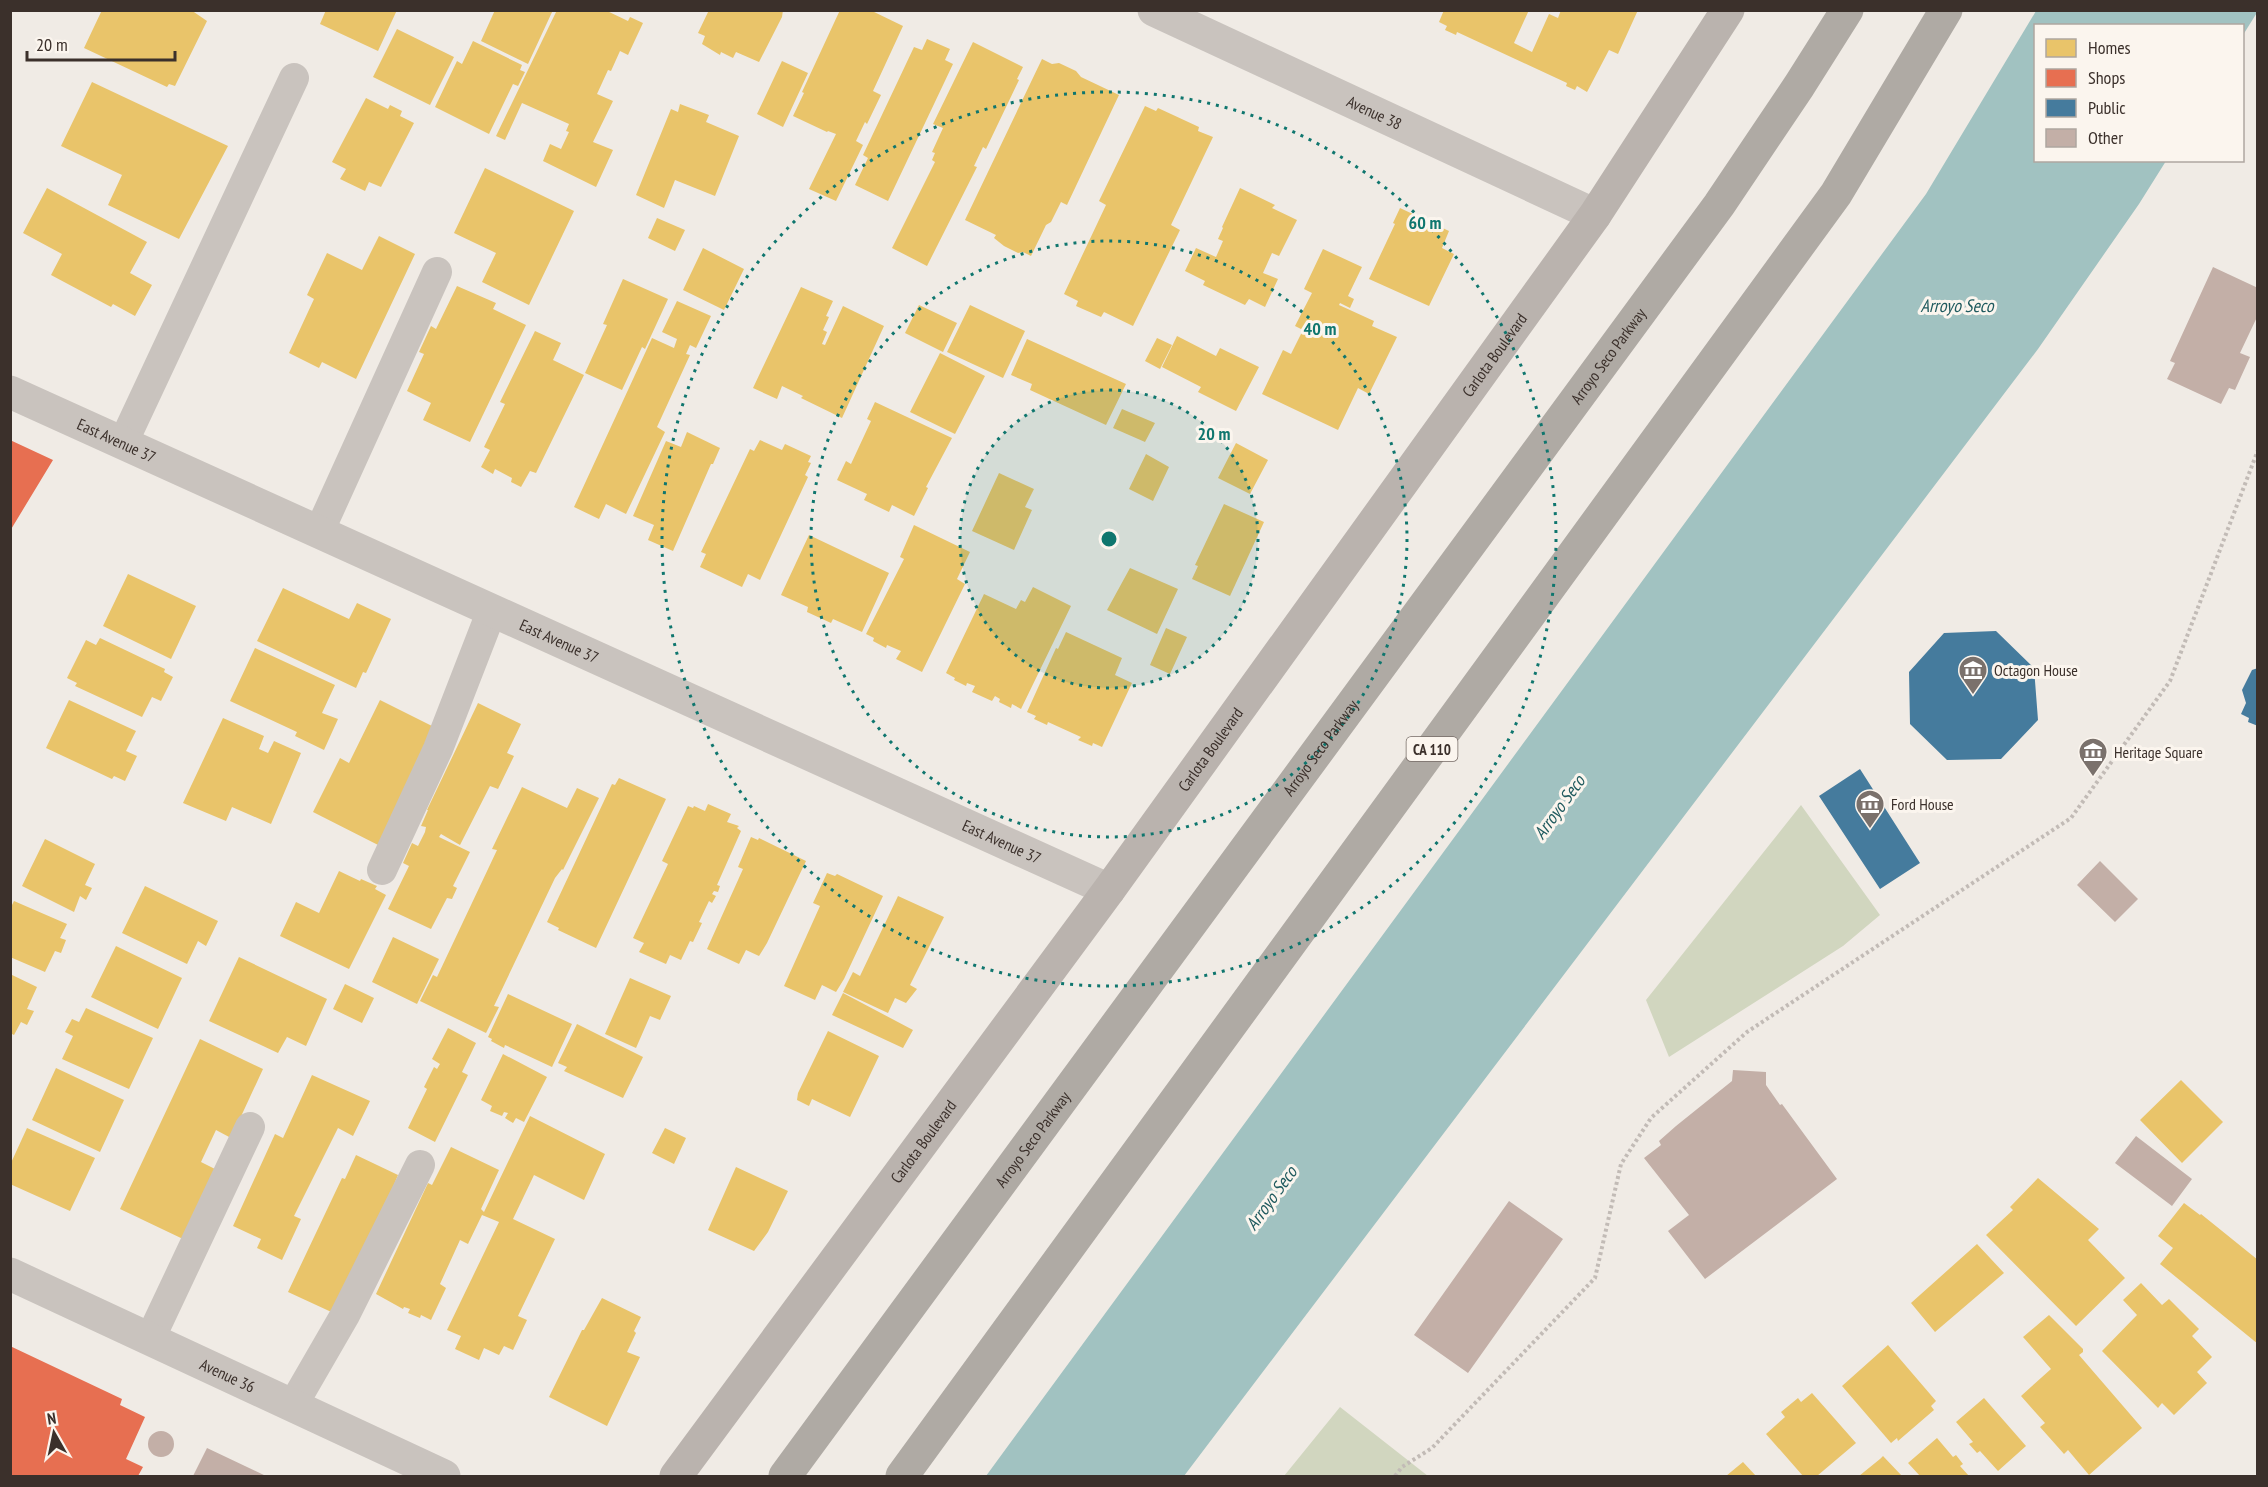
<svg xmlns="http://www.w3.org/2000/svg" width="2268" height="1487" font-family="'PT Sans Narrow',sans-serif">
	<rect width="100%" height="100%" fill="#f0ebe5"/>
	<path fill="#d1d6bf" d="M1801,805L1880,915L1843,946L1669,1057L1646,1000Z
		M1340,1407L1428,1476H1284Z"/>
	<path fill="#a1c2c1" d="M2036,11H2258L2243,35L2242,26H2036V160L2166,161L2139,204L2038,349L1184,1476H986L1926,194Z"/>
	<path fill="#e9c46a" d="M102,10H191L207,21L175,86L169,84L167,87L84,48Z
		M326,10H397L378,51L320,24Z
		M495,10H553L528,64L481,41Z
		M557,10H605L628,21L630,17L643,23L628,55L620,51L611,71L608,70L597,94L613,101L593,142L613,150L596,187L543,161L550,144L561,149L569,132L566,131L569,124L522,103L505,140L496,136Z
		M709,10H783L782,17L759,62L736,52L733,58L721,52L720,55L702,44L705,36L698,33Z
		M840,10H870L903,26L873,91L881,95L867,124L865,122L856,141L863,145L836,201L809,189L836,134L828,131L827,132L793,116L804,93L802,92Z
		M1444,10H1529L1514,43L1532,52L1549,14L1558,18L1561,10H1638L1618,54L1609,50L1587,92L1577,86L1575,90L1566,86L1567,83L1457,32L1456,35L1445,30L1447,26L1439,22Z
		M397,29L454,57L430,105L373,77Z
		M927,39L950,49L945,60L953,64L888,201L855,185L868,158L863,155L914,47L922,50Z
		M473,41L522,65L520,70L525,72L518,86L513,84L489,134L435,107L457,61L462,64Z
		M973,42L1023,67L1017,79L1019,80L986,149L983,147L974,166L977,167L927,266L892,248L935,162L932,160L935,153L932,152L943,128L933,124Z
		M1042,59L1052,64L1059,63L1076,71L1081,77L1119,95L1067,205L1061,202L1051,222L1046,225L1031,256L1023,252L1018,253L1004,246L994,238L996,235L965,220Z
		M782,61L808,73L783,127L757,114Z
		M92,82L228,146L179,239L108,205L122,175L61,146Z
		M366,98L388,109L390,105L402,111L400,116L414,123L381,187L369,182L365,191L340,179L346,169L332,162Z
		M680,104L709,115L706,122L739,136L715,196L675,180L664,208L636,195L671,109L678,112Z
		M1145,106L1156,111L1158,108L1199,127L1198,131L1213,137L1171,225L1180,230L1133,326L1104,312L1101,317L1076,306L1078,301L1064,294L1106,205L1099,201Z
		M485,168L574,211L529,305L482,282L496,253L454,233Z
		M47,188L147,242L130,273L152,285L135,316L113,304L111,307L51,275L62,254L23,233Z
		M1240,188L1275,205L1272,208L1297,220L1279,256L1272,253L1263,273L1278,279L1265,307L1249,299L1245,305L1203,285L1205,281L1185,271L1196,248L1216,257L1223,241L1218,239L1223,228L1222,227Z
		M1400,208L1449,231L1442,248L1454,254L1429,306L1369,279L1395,224L1393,223Z
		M657,218L685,230L675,251L648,238Z
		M379,236L415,254L356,379L322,362L319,368L289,353L314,299L307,295L327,253L362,270Z
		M703,248L744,269L724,310L683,290Z
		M1323,249L1362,267L1348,296L1354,299L1350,308L1340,303L1339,305L1374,321L1372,326L1397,337L1369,394L1358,388L1338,430L1262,394L1283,350L1291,354L1303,330L1295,326L1312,293L1304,289Z
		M623,279L668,299L645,349L642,347L622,390L585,373L607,325L603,324Z
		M457,286L496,303L493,309L526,325L470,442L423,420L431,403L407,391L424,354L419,352L431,326L436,329Z
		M801,287L833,301L826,316L829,317L823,330L827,332L822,344L825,345L843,306L884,326L842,418L801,398L803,396L782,386L777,399L753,388Z
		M677,301L711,316L696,348L690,345L686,354L690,355L657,427L665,432L626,514L606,504L599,519L574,507L652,338L674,348L677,339L662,332Z
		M919,305L957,323L943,352L905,333Z
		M970,305L1025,331L1003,378L947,352Z
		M535,331L561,343L553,360L584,375L536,473L530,471L521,487L511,482L512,478L495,469L493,474L481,467L490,450L484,447L505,404L500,402Z
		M1177,336L1216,356L1220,348L1259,367L1236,411L1198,392L1201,387L1162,367Z
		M1157,338L1172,345L1160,369L1145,361Z
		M1027,339L1126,384L1106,425L1030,390L1032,384L1011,375Z
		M940,353L985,376L955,434L910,412Z
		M875,402L952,438L926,487L928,488L914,516L892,505L889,512L864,500L867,494L837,480L846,461L851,464L871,421L867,419Z
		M1122,409L1155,423L1145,442L1113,428Z
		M687,432L720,448L713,464H711L673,551L648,540L654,525L633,516L666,441L681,447Z
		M760,440L782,450L785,444L811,456L808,462L811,463L805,475L808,477L760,580L748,574L742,587L700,567L706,554L701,552L750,449L754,451Z
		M1236,443L1268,460L1250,494L1218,478Z
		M1146,454L1169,467L1153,501L1129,489Z
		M999,473L1034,489L1025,507L1032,510L1014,550L972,531Z
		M1224,504L1264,522L1230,596L1192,579L1198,566L1195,565Z
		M914,525L970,552L957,579L965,584L922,672L896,659L901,651L887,645L886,648L873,641L874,638L866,634L904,559L900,557Z
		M809,535L889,573L862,632L833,619L831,623L807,612L808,607L781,595Z
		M1130,568L1178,589L1157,634L1107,610Z
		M128,574L196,606L171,659L103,626Z
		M1033,587L1071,606L1021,709L1012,704L1011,708L999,702L1000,699L995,696L992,701L972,692L975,686L967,683L966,686L954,680L955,678L946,673L984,594L1016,609L1021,600L1025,602Z
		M283,588L349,619L357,603L391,619L366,673L363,672L356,688L257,641Z
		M1166,628L1187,637L1170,674L1150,665Z
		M1066,632L1122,658L1115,675L1132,683L1102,747L1093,743L1092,746L1078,740L1081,737L1048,722L1047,725L1034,719L1036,716L1027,712L1056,648L1058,649Z
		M100,638L165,669L164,672L173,677L161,701L152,697L142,717L75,686L77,683L67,678L86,640L96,645Z
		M255,648L335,685L322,713L338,719L324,750L295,736L297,732L230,701Z
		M69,700L136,731L126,751L137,756L125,781L114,776L112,779L46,748Z
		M380,700L442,731L384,848L313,812L340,758L349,763Z
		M478,703L521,724L507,753L514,756L498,789L490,786L460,845L441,834L439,837L470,852L453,886L457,888L452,899L447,898L431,929L388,909L409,866L403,863L412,843L418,846L425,832L426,827L421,826L428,810H427Z
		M223,718L264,736L259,749L268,753L274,741L301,753L271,824L232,807L226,821L183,803Z
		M619,778L666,799L596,948L558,930L559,928L547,922L612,784L615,785Z
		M522,787L567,808L577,788L599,798L563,870L562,869L555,878L494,1006L499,1007L486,1033L420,1001L433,975L437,977L497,850L492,849Z
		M708,804L731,814L727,822L739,826L737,828L741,831L717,885L720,886L718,892L714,891L712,894L716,896L712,903L709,901L699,922L702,923L693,942L690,941L681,960L670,955L666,964L639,952L644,943L633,938L668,864L662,861L688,806L693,808L694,806L705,811Z
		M751,837L758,840L759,838L806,861L767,943L759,956L746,950L739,964L707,949L743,869L738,867Z
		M45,839L95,864L85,885L92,888L86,900L80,896L74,912L22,886Z
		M339,871L360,881L361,879L377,886L375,889L386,895L349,969L280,936L296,902L319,913Z
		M827,873L835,876L837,874L883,896L844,979L836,992L822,985L815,1000L784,986L820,906L813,903Z
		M145,886L218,921L206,946L198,941L187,964L122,933Z
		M898,896L944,917L910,985L917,989L906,1003L895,998L888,1013L843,992L853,972L860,976Z
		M14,901L67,924L60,938L66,940L61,953L55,951L45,972L10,957V909Z
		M393,937L439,959L417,1004L372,982Z
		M116,946L182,978L158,1029L91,997Z
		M239,957L327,999L306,1046L287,1037L278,1053L209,1021Z
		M10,974L37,987L27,1009L34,1011L27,1025L21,1022L14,1035L10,1033Z
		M630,978L671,996L660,1020L650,1016L636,1048L605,1034Z
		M345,984L374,998L362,1023L333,1009Z
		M843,993L913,1030L903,1048L832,1015Z
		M508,994L572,1024L552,1067L505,1045L504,1048L491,1041L492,1039L488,1037Z
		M86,1008L153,1038L129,1089L62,1059L73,1036L65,1032L72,1019L79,1022Z
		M577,1024L643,1057L623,1098L564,1071L567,1067L558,1063Z
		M448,1028L476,1043L462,1072L468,1075L435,1142L408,1128L427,1089L424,1087L434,1067L437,1069L440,1064L432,1059Z
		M828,1031L879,1056L850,1117L812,1099L809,1106L797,1100L798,1093Z
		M200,1039L263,1069L231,1138L216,1130L201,1162L215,1169L183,1239L120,1209Z
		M503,1054L547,1077L524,1122L516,1118L513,1123L505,1118L508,1113L504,1112L502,1116L490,1111L492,1106L481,1100Z
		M56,1068L124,1100L100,1152L32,1120Z
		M312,1075L370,1101L353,1136L338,1128L294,1216L301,1219L282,1260L257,1248L261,1239L233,1226L275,1134L283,1138Z
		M2181,1080L2223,1122L2182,1163L2140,1120Z
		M530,1116L605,1154L584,1200L534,1175L513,1219L555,1239L518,1316L527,1320L513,1350L504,1346L499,1355L484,1348L479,1360L455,1349L461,1336L447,1330L499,1222L482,1215L468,1244L460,1240L440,1284L446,1288L431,1320L421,1315L420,1318L408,1313L410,1309L404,1307L403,1309L376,1294L428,1183L432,1185L451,1147L499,1170L481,1209L484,1212Z
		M27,1128L95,1158L70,1211L10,1184V1165Z
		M665,1128L686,1138L674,1164L652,1153Z
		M356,1155L398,1175L340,1316L288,1292L342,1178L345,1179Z
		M736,1167L788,1191L768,1232L754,1251L708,1230Z
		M2038,1178L2099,1229L2088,1240L2125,1278L2076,1326L1986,1235L2013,1210L2010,1207Z
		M2184,1203L2200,1215L2201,1214L2258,1260V1344L2160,1264L2173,1248L2158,1236Z
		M1977,1244L2004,1273L1935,1332L1911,1303Z
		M2141,1283L2162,1305L2169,1299L2199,1329L2192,1336L2212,1357L2197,1372L2207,1383L2174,1415L2162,1403L2158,1408L2102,1351L2137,1315L2123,1300Z
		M602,1298L641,1317L634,1331L636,1333L627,1352L640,1357L607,1426L549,1397L582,1330H584Z
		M2049,1315L2083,1349V1352L2079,1355L2142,1428L2089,1475L2068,1450L2064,1454L2040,1427L2045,1423L2021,1396L2051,1369L2023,1337Z
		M1888,1345L1936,1401L1931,1406L1934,1410L1898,1441L1897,1438L1891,1443L1842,1386Z
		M1812,1393L1856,1443L1817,1476H1803L1766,1434L1785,1417L1781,1412L1798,1398L1801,1402Z
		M1984,1398L2026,1446L1998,1471L1980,1451L1977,1453L1969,1444L1973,1442L1956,1422Z
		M1937,1438L1953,1457L1956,1455L1963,1464L1960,1466L1969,1476H1920L1908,1463Z
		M1883,1456L1902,1476H1859L1880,1459Z
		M1743,1462L1756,1476H1726Z"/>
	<path fill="#e76f51" d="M10,440L53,460L10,531Z
		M10,1346L122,1399L120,1405L145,1417L126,1459L143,1467L138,1476H10Z"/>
	<path fill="#457b9d" d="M1996,631L2034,668L2038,720L2001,759L1947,760L1910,724L1909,672L1944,633Z
		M2258,668V726L2248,722L2249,718L2241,714L2246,703L2242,690L2252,670Z
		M1860,769L1920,863L1880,889L1819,796Z"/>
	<path fill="#c3afa7" d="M2213,267L2258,288V315L2240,353L2250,357L2235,390L2229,388L2221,404L2167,379L2175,363L2170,361Z
		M2100,861L2138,899L2115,922L2077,885Z
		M1733,1070L1766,1072V1085L1780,1105L1782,1104L1837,1179L1705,1279L1668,1231L1689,1215L1644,1158L1661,1145L1659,1141L1676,1126L1732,1081Z
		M2136,1136L2192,1179L2172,1206L2115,1163Z
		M1509,1201L1563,1239L1468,1373L1414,1335Z
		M148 1444a13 13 0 1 1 26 0a13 13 0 1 1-26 0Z
		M207,1448L266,1476H193Z"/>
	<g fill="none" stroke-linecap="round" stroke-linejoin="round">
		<path stroke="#c2bbb6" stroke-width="4" stroke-dasharray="3 3" stroke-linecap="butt" d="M1395,1476L1402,1467L1432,1448L1595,1278L1621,1164L1651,1118L1747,1032L2071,818L2170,681L2258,450"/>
		<path stroke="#c9c3be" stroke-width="30" d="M123,443L294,78
			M319,532L437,272
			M382,870L438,749L492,610
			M150,1339L250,1127
			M293,1405L345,1315L420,1165"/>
		<g stroke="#c9c3be" stroke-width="33">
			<path id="s1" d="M1154,10L1595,215"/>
			<path id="s2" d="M10,392L1109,890"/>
			<path id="s3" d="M10,1274L444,1476"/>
		</g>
		<path stroke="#bab3ae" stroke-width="33" id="s4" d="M676,1476L1109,890L1595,215L1728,10"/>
		<g stroke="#afaaa4" stroke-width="33">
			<path id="s5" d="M785,1476L1719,205L1799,86L1847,10"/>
			<path d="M902,1476L1836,194L1946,10"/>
		</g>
	</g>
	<circle cx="1109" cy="539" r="149" fill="#0f766e" fill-opacity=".12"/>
	<g fill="none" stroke="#0f766e" stroke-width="3" stroke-dasharray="3 6">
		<circle cx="1109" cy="539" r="149"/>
		<circle cx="1109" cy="539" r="298"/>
		<circle cx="1109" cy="539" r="447"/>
	</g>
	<defs>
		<g id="museum-pin" transform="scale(1.5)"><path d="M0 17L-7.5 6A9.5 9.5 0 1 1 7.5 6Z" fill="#7a716c" stroke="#fbf5ee"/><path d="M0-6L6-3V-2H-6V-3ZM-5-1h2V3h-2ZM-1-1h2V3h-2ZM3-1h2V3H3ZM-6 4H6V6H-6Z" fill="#fff"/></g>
	</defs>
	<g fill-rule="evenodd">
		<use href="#museum-pin" x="1973" y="670"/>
		<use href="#museum-pin" x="2093" y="752"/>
		<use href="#museum-pin" x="1870" y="804"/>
	</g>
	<g text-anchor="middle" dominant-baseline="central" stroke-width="6" stroke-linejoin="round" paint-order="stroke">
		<rect fill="#fbf5ee" stroke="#756b66" stroke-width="1.5" x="1406.5" y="737" width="51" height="24" rx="4.5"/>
		<g font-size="15" font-weight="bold" fill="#3b302b">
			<text x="1432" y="749">CA 110</text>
		</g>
		<g font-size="16" fill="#3b302b" stroke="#fbf5ee">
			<text stroke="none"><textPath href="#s1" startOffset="243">Avenue 38</textPath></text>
			<text stroke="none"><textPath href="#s4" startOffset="1388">Carlota Boulevard</textPath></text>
			<text stroke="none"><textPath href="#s5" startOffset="1390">Arroyo Seco Parkway</textPath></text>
			<text stroke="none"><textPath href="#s2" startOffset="117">East Avenue 37</textPath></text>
			<text stroke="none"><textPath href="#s2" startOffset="603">East Avenue 37</textPath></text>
			<text stroke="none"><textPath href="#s5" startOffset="904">Arroyo Seco Parkway</textPath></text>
			<text stroke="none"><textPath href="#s4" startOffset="902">Carlota Boulevard</textPath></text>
			<text stroke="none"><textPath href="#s2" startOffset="1089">East Avenue 37</textPath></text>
			<text stroke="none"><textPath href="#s5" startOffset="418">Arroyo Seco Parkway</textPath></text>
			<text stroke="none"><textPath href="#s4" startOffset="416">Carlota Boulevard</textPath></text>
			<text stroke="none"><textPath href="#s3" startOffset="240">Avenue 36</textPath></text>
		</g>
		<g font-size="16" fill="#3b302b" stroke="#fbf5ee" text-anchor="start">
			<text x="1994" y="670">Octagon House</text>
			<text x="2114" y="752">Heritage Square</text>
			<text x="1891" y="804">Ford House</text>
		</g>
		<g font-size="18" font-style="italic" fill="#1f5a5e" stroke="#fbf5ee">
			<text x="1957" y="305">Arroyo Seco</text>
			<text transform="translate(1559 807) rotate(-54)">Arroyo Seco</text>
			<text transform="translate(1271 1198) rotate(-54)">Arroyo Seco</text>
		</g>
	</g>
	<circle cx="1109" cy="539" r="9" fill="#0f766e" stroke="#fbf5ee" stroke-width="3"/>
	<g font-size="18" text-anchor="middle" font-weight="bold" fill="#0f766e" stroke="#fbf5ee" stroke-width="6" stroke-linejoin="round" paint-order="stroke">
		<text x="1425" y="229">60 m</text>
		<text x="1320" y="335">40 m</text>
		<text x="1214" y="440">20 m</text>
	</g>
	<rect width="2268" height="1487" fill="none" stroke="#3b302b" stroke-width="24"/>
	<rect x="2034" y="24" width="210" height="138" fill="#fbf5ee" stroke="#aea6a0" stroke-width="1.5"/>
	<rect x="2046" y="39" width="30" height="18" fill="#e9c46a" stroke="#aea6a0" stroke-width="1.5"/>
	<text x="2088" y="54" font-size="18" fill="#3b302b">Homes</text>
	<rect x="2046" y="69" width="30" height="18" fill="#e76f51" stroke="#aea6a0" stroke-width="1.5"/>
	<text x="2088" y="84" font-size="18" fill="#3b302b">Shops</text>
	<rect x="2046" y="99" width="30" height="18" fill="#457b9d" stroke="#aea6a0" stroke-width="1.5"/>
	<text x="2088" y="114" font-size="18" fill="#3b302b">Public</text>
	<rect x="2046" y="129" width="30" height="18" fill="#c3afa7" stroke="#aea6a0" stroke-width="1.5"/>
	<text x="2088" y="144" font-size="18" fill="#3b302b">Other</text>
	<g transform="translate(54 1433) rotate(351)" stroke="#fbf5ee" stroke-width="4.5" paint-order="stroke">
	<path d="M0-4.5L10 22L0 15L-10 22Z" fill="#3b302b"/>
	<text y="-9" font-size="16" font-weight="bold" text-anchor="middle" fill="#3b302b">N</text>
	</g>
	<path d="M27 51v9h148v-9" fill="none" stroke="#3b302b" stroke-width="3"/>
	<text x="36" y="51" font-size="18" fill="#3b302b" stroke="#fbf5ee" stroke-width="4.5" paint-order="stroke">20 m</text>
</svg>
